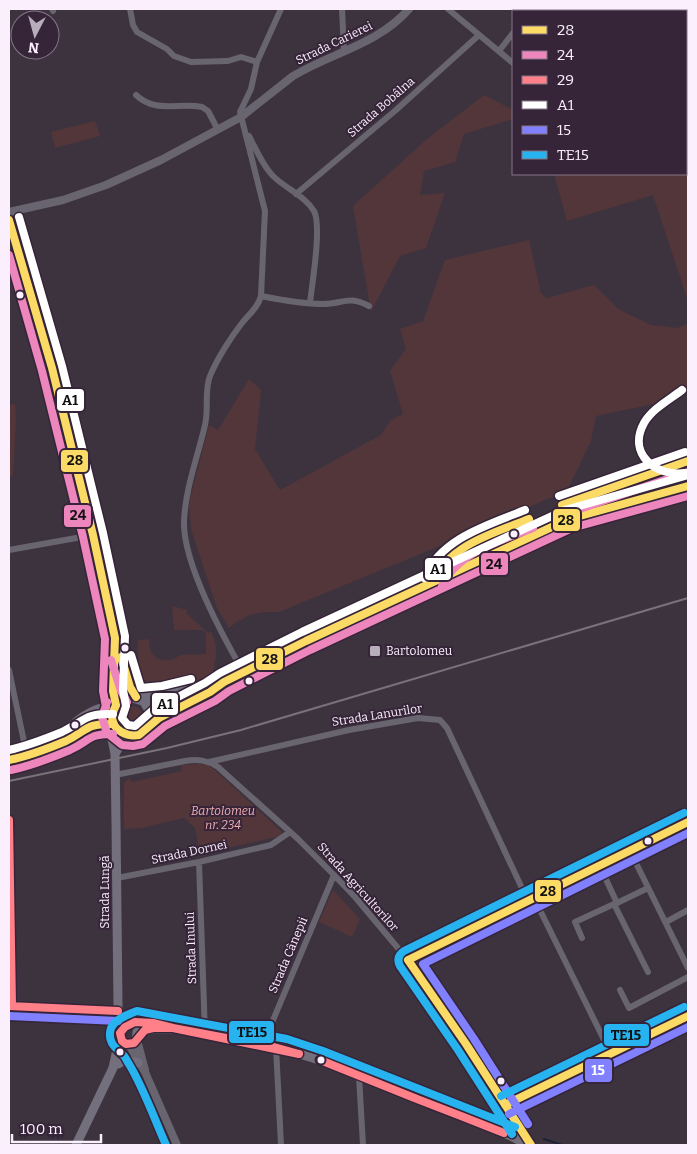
<svg xmlns="http://www.w3.org/2000/svg" width="697" height="1154" font-family="Bitter,serif">
	<rect width="100%" height="100%" fill="#3c333e"/>
	<path fill="#53363a" d="M588,9H688V301L653,195L567,221L554,174H686V11H587Z
		M484,95L513,110V119L464,134L455,162L424,171L420,195L445,193L426,248L400,256L371,312L353,206L427,139Z
		M95,121L100,136L55,148L51,132Z
		M529,240L541,293L547,298L594,285L618,309L651,325L677,328L688,324V389L672,400L596,416L591,441L566,493L547,499L474,532L279,612C256,612 248,613 229,628L217,608L191,529L189,503L209,425L218,430L249,379L261,390L255,449L280,490L381,435L391,420L403,414L390,371L406,349L400,329L423,321L445,260Z
		M15,404L16,421L13,476L9,477V405Z
		M172,606L188,610L186,613L208,633L211,632C219,648 216,659 212,676L190,683L155,689L139,675L138,640L149,639C149,653 155,662 171,660C175,659 177,656 182,655C190,654 198,655 206,654V634L203,630H174Z
		M121 717a11 11 0 1 1 22 0a11 11 0 1 1-22 0Z
		M198,764L208,765L215,770L282,832L281,836L200,854L195,828L184,818L142,828L124,829V783L129,778L132,782L182,771L181,765Z
		M333,890L360,919L352,937L319,922Z"/>
	<g fill="none" stroke-linecap="round" stroke-linejoin="round">
		<path stroke="#1a2138" stroke-width="2" d="M544,1139L562,1145"/>
		<path stroke="#696570" stroke-width="6" d="M52,9L53,11
			M130,9L133,25L137,32L167,49L174,56L191,62L228,61L241,57L257,62
			M342,9L344,51
			M448,9L513,63
			M530,11L532,9
			M499,51L513,33
			M136,95C156,114 178,102 202,107L208,111L218,130
			M249,136C256,149 262,165 273,176C285,188 305,196 314,211C322,226 312,284 310,303
			M296,194L396,110L479,35
			M261,296C281,300 302,304 323,304C343,304 348,295 369,306
			M9,550L93,535
			M9,670L27,756
			M244,673C223,637 183,563 184,522C185,489 198,456 205,425C209,409 204,391 210,376C217,359 231,337 242,323C249,314 258,308 261,296L265,211L240,112L251,89L257,62L281,9
			M209,762L349,730L418,718L440,720L447,728L528,901
			M115,775L185,761C198,759 207,760 218,767L298,839L334,875L355,897L408,960
			M630,851L688,968
			M199,862L205,1034
			M604,875L617,903L648,888
			M117,878L199,862L271,845L290,832
			M534,898L611,1054
			M617,903L614,904L648,972
			M666,922L688,910
			M582,938L575,922L614,904
			M620,990L629,1008L688,977
			M263,1044L334,875
			M276,1047L281,1145
			M359,1076L363,1145
			M505,1105L688,1016"/>
		<path stroke="#696570" stroke-width="8" d="M9,212L63,200L106,185L161,160L241,117L293,76L304,70C340,51 381,41 409,9
			M137,1040L145,1070
			M129,1045L145,1072L177,1145
			M520,1129L466,1044L408,960L688,822"/>
		<path stroke="#746f7d" stroke-width="9" d="M9,220L52,368L93,535L115,638L130,687L136,697
			M115,646L113,691L116,705
			M115,727L112,739L115,754L116,823L118,1007V1014L124,1027
			M115,754L122,742L133,736
			M9,820L12,1006
			M9,1006L118,1011
			M119,1035L122,1042L129,1045L136,1041L137,1032
			M138,1038L143,1032L149,1029H176L284,1049L319,1060L511,1136L528,1145
			M118,1064L125,1060L138,1063
			M511,1136L516,1134L520,1129L531,1145
			M76,1145L113,1068L121,1031C133,1019 146,1022 161,1025"/>
		<path stroke="#726e7b" stroke-width="10" d="M583,511L603,500L619,493L688,475
			M140,698L164,696L217,684
			M148,727L151,713L144,701L131,697L122,699L116,705L113,711L112,720L118,731L129,736L139,735L159,718L210,692L224,682L306,641L569,519L688,486
			M59,741C71,724 93,706 114,707
			M9,760C29,757 47,748 65,741C75,737 83,728 93,725C100,723 107,724 113,724"/>
		<path stroke="#78727b" stroke-width="2" d="M9,781L167,748L241,730L688,598"/>
		<g stroke="#362439" stroke-width="11">
			<path id="bus-1" d="M9,220L52,368L93,535L115,638L113,691L116,705
				M562,505L688,461
				M433,582C449,545 494,533 529,519
				M121,657L130,687L136,697
				M116,705C115,708 112,713 112,717C113,731 127,737 139,735L159,718L210,692L224,682L306,641L569,519L688,486
				M9,760C29,756 47,749 66,741C87,731 85,723 113,724
				M408,960L688,822
				M408,960L466,1044L531,1145
				M505,1105L688,1016"/>
		</g>
		<g stroke="#362439" stroke-width="11">
			<path id="bus-2" d="M9,255L42,371L83,537L105,639L103,691L106,707
				M565,514L688,472
				M442,586C457,552 501,541 533,528
				M111,660L121,691L127,702
				M107,702L102,717L107,733L122,745L133,746L143,744L165,726L215,701L229,691L310,650L572,528L688,496
				M11,770C31,766 51,758 70,750C89,741 90,733 113,734"/>
		</g>
		<g stroke="#362439" stroke-width="11">
			<path id="bus-3" d="M9,820L12,1006
				M9,1006L118,1011
				M135,1022L153,1023L173,1028H153L145,1030L134,1043L126,1044L122,1041L120,1033L125,1027Z
				M173,1028L274,1047L299,1054
				M173,1028L299,1054
				M320,1060L417,1099
				M320,1060L417,1099
				M417,1099L461,1116
				M417,1099L461,1116
				M461,1116L504,1133
				M461,1116L504,1133"/>
		</g>
		<g stroke="#362439" stroke-width="11">
			<path id="bus-4" d="M19,217L62,366L103,533L125,636L123,690L126,706L122,718L128,725L135,726L153,710L205,683L220,673L302,632L565,510L685,476
				M682,390C669,400 652,409 644,423C627,454 656,477 685,473
				M559,496L685,452
				M424,578C441,538 488,525 525,510
				M131,655L141,688L162,686L191,679
				M9,750C27,746 45,739 62,732C85,721 84,713 113,714"/>
		</g>
		<g stroke="#362439" stroke-width="11">
			<path id="bus-5" d="M9,1016L118,1021
				M509,1114L688,1027
				M528,1124L474,1039L423,964L688,833"/>
		</g>
		<g stroke="#362439" stroke-width="11">
			<path id="bus-6" d="M501,1096L684,1007
				M512,1134L458,1050L400,966C397,960 398,955 404,951L684,813
				M166,1145C154,1118 144,1089 129,1064C127,1061 125,1056 122,1054C114,1047 107,1041 111,1028C115,1019 129,1014 137,1011L287,1039L323,1051L515,1127"/>
		</g>
		<use href="#bus-1" stroke="#fbda66" stroke-width="8"/>
		<use href="#bus-2" stroke="#ed86bc" stroke-width="8"/>
		<use href="#bus-3" stroke="#ff8089" stroke-width="8"/>
		<use href="#bus-4" stroke="#fff" stroke-width="8"/>
		<use href="#bus-5" stroke="#8180ff" stroke-width="8"/>
		<use href="#bus-6" stroke="#26b3ef" stroke-width="8"/>
	</g>
	<g fill="#fbeffd" stroke="#362439" stroke-width="2">
		<circle cx="20" cy="295" r="4.5"/>
		<circle cx="514" cy="534" r="4.5"/>
		<circle cx="125" cy="648" r="4.5"/>
		<circle cx="249" cy="681" r="4.5"/>
		<circle cx="75" cy="725" r="4.5"/>
		<circle cx="648" cy="841" r="4.5"/>
		<circle cx="120" cy="1052" r="4.5"/>
		<circle cx="321" cy="1060" r="4.5"/>
		<circle cx="501" cy="1081" r="4.5"/>
	</g>
	<rect fill="#b8adba" stroke="#362439" stroke-width="2" x="369" y="645" width="12" height="12" rx="2.5"/>
	<g text-anchor="middle" dominant-baseline="central" stroke-width="4" stroke-linejoin="round" paint-order="stroke">
		<g font-size="12" fill="#fbeffd" stroke="#362439">
			<text transform="translate(334 43) rotate(-26)">Strada Carierei</text>
			<text transform="translate(381 107) rotate(-41)">Strada Bobâlna</text>
			<text transform="translate(377 715) rotate(-9)">Strada Lanurilor</text>
			<text transform="translate(189 852) rotate(-12)">Strada Dornei</text>
			<text transform="translate(358 887) rotate(48)">Strada Agricultorilor</text>
			<text transform="translate(105 892) rotate(-90)">Strada Lungă</text>
			<text transform="translate(191 948) rotate(-92)">Strada Inului</text>
			<text transform="translate(288 955) rotate(-67)">Strada Cânepii</text>
		</g>
		<g font-size="12" fill="#fbeffd" stroke="#362439" text-anchor="start">
			<text x="386" y="651">Bartolomeu</text>
		</g>
		<g font-size="12" font-style="italic" fill="#efadb1" stroke="#362439">
			<text x="223" y="811">Bartolomeu<tspan x="223" dy="14">nr. 234</tspan></text>
		</g>
	</g>
	<g stroke="#362439" stroke-width="2">
		<rect x="56" y="388" width="29" height="24" rx="5" fill="#fff"/>
		<rect x="60" y="449" width="29" height="24" rx="5" fill="#fbda66"/>
		<rect x="63" y="504" width="29" height="24" rx="5" fill="#ed86bc"/>
		<rect x="552" y="508" width="29" height="24" rx="5" fill="#fbda66"/>
		<rect x="480" y="552" width="29" height="24" rx="5" fill="#ed86bc"/>
		<rect x="424" y="557" width="28" height="24" rx="5" fill="#fff"/>
		<rect x="255" y="647" width="29" height="24" rx="5" fill="#fbda66"/>
		<rect x="151" y="692" width="28" height="24" rx="5" fill="#fff"/>
		<rect x="534" y="879" width="28" height="24" rx="5" fill="#fbda66"/>
		<rect x="228" y="1020" width="47" height="24" rx="5" fill="#26b3ef"/>
		<rect x="603" y="1023" width="47" height="24" rx="5" fill="#26b3ef"/>
		<rect x="584" y="1058" width="29" height="25" rx="5" fill="#8180ff"/>
	</g>
	<g font-size="14" text-anchor="middle" font-weight="bold" fill="#fff">
		<text x="598" y="1075">15</text>
	</g>
	<g font-size="14" text-anchor="middle" font-weight="bold" fill="#111">
		<text x="70" y="405">A1</text>
		<text x="75" y="465">28</text>
		<text x="78" y="520">24</text>
		<text x="566" y="525">28</text>
		<text x="494" y="569">24</text>
		<text x="438" y="574">A1</text>
		<text x="270" y="664">28</text>
		<text x="165" y="709">A1</text>
		<text x="548" y="896">28</text>
		<text x="252" y="1037">TE15</text>
		<text x="626" y="1040">TE15</text>
	</g>
	<rect width="697" height="1154" fill="none" stroke="#fbeffd" stroke-width="20"/>
	<rect x="512" y="10" width="175" height="165" fill="#362439" stroke="#857587"/>
	<rect x="522" y="26" width="25" height="8" fill="#fbda66" stroke="#857587"/>
	<text x="557" y="35" font-size="15" fill="#fbeffd">28</text>
	<rect x="522" y="51" width="25" height="8" fill="#ed86bc" stroke="#857587"/>
	<text x="557" y="60" font-size="15" fill="#fbeffd">24</text>
	<rect x="522" y="76" width="25" height="8" fill="#ff8089" stroke="#857587"/>
	<text x="557" y="85" font-size="15" fill="#fbeffd">29</text>
	<rect x="522" y="101" width="25" height="8" fill="#ffffff" stroke="#857587"/>
	<text x="557" y="110" font-size="15" fill="#fbeffd">A1</text>
	<rect x="522" y="126" width="25" height="8" fill="#8180ff" stroke="#857587"/>
	<text x="557" y="135" font-size="15" fill="#fbeffd">15</text>
	<rect x="522" y="151" width="25" height="8" fill="#26b3ef" stroke="#857587"/>
	<text x="557" y="160" font-size="15" fill="#fbeffd">TE15</text>
	<g transform="translate(35 35) rotate(186)"><circle r="24" fill="#362439" stroke="#857587"/>
	<path d="M0-4L9 19L0 12L-9 19Z" fill="#b8adba"/>
	<text y="-8" font-size="14" font-weight="bold" text-anchor="middle" fill="#fbeffd">N</text>
	</g>
	<path d="M12 1134v8h89v-8" fill="none" stroke="#fbeffd" stroke-width="2.5"/>
	<text x="20" y="1134" font-size="15" fill="#fbeffd" stroke="#362439" stroke-width="4" paint-order="stroke">100 m</text>
</svg>
